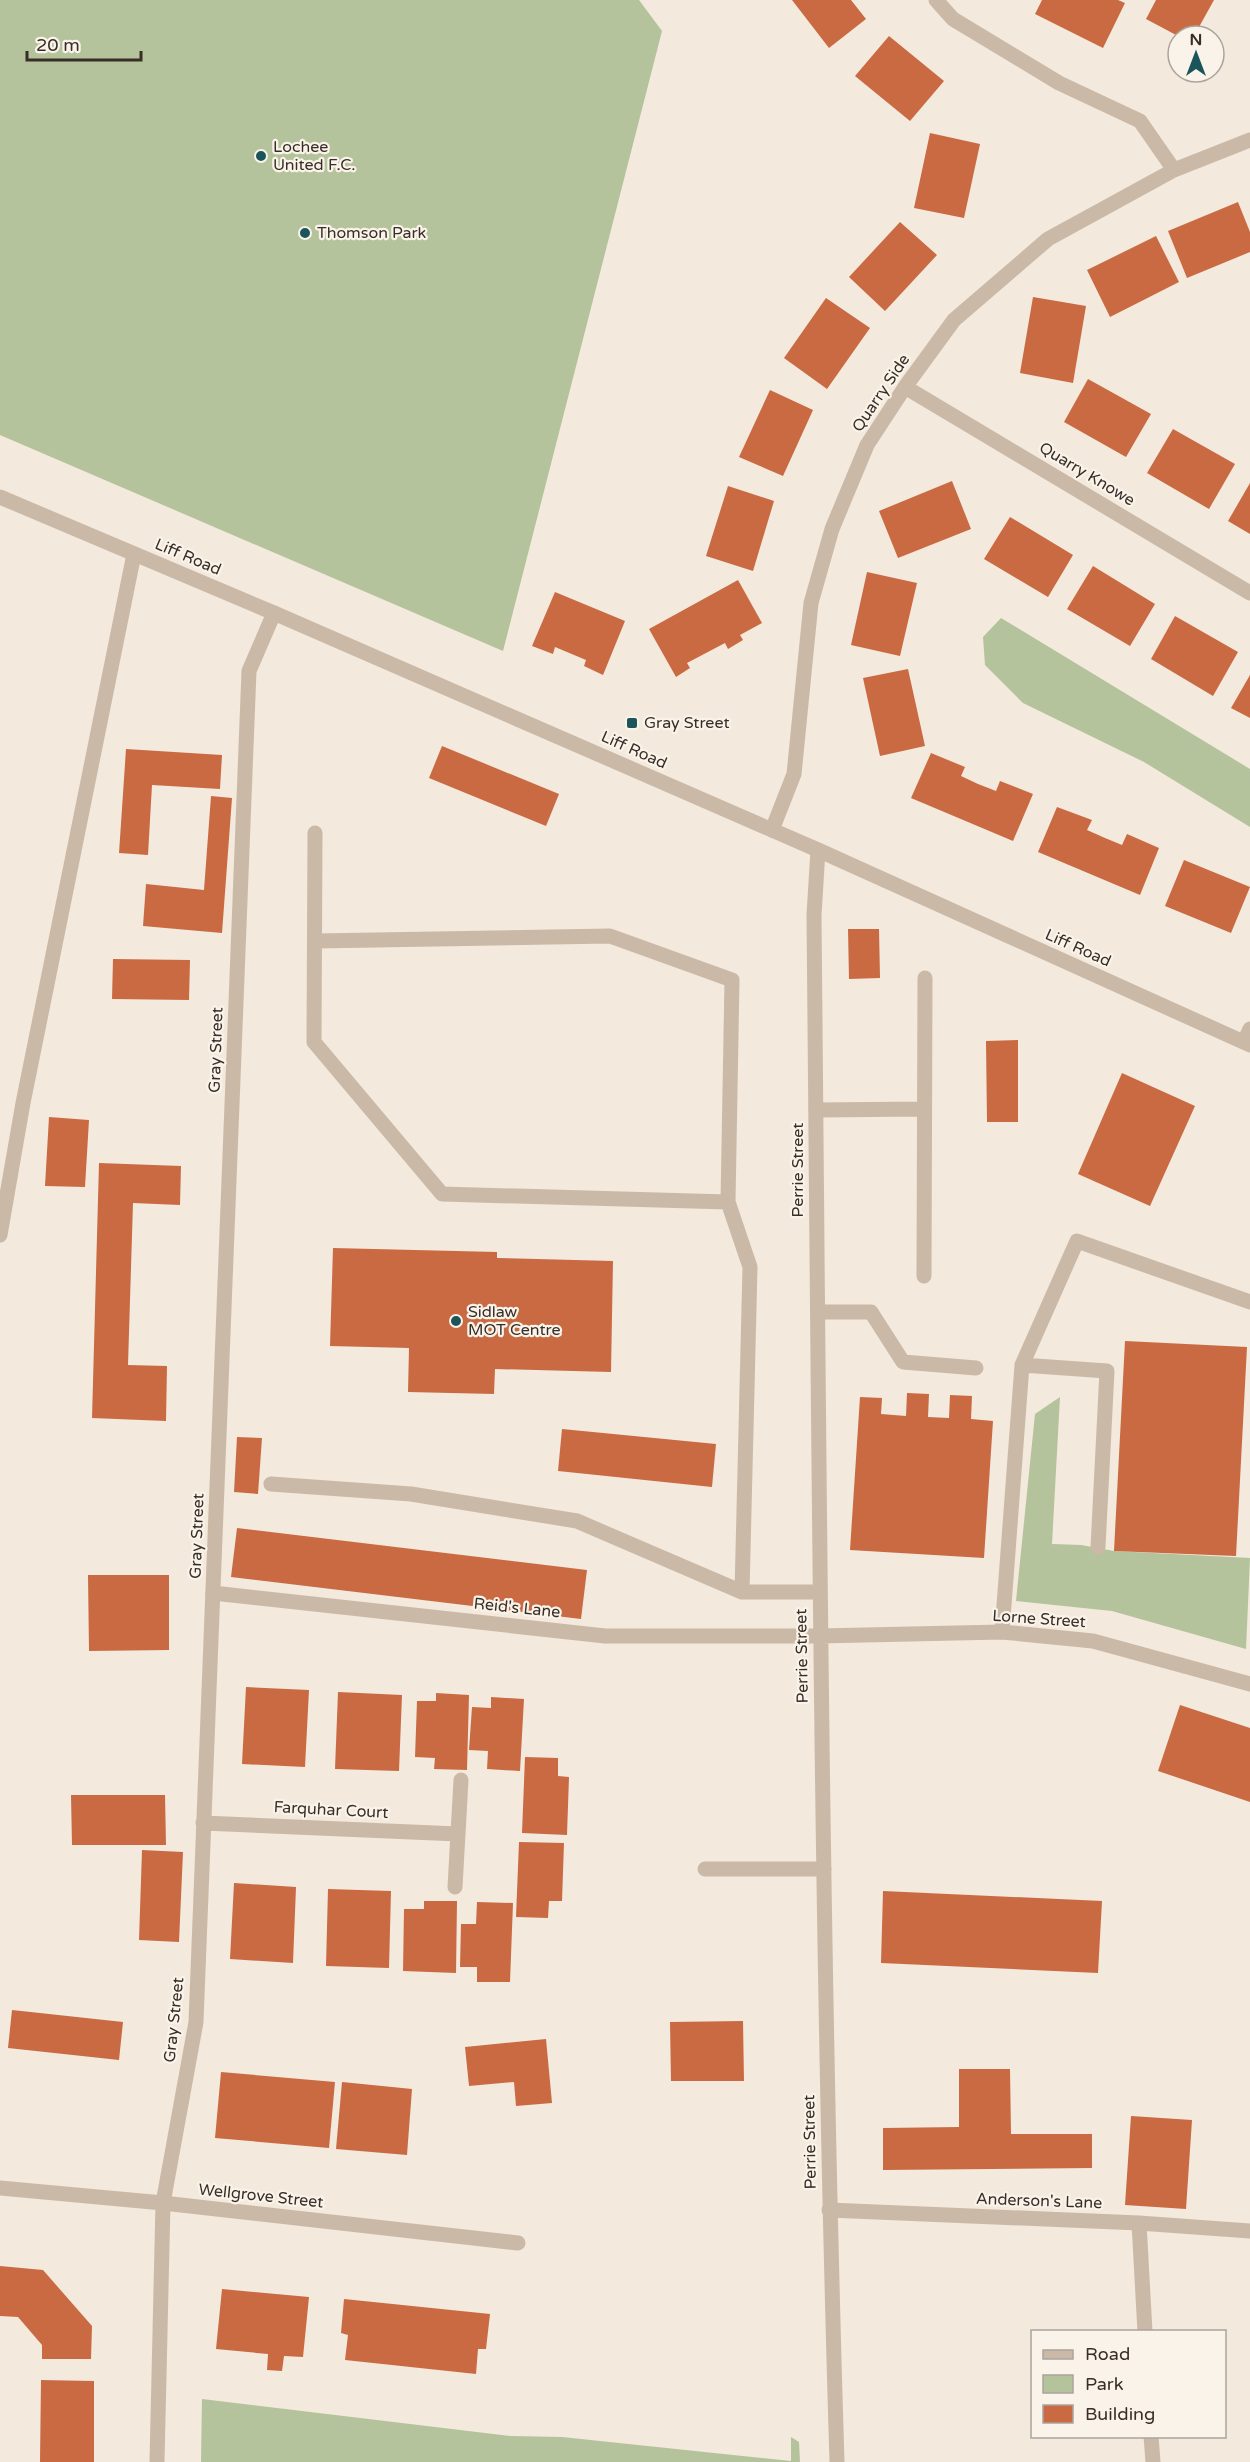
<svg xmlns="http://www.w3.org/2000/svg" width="1250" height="2462" font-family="'Varela Round',sans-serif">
	<rect width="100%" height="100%" fill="#f3e9dc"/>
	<path fill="#b4c39b" d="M0,0H639L662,31L503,651L0,435Z
		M1001,618L1250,769V827L1144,762L1023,703L985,665L983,637Z
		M1060,1397L1052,1544L1081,1545L1114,1551L1250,1558L1246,1649L1112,1611L1016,1601L1035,1414Z
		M202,2399L510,2436L562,2437L791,2461V2437L799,2442L800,2462H201Z"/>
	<path fill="#ca6a43" d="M792,0H851L866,19L829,48Z
		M1042,0H1118L1125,3L1103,48L1035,14Z
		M1156,0H1214L1194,36H1178L1146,19Z
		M889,36L944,81L910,121L855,76Z
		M930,133L980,144L964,218L914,208Z
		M1238,202L1250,232V252L1187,278L1168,231Z
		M900,222L937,255L885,311L849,277Z
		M1156,236L1179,282L1110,317L1087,270Z
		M1033,297L1086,306L1073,383L1020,373Z
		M826,298L870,328L827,389L784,358Z
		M1088,379L1151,414L1126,457L1064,422Z
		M770,390L813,410L783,476L739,457Z
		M1173,429L1235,464L1209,509L1147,473Z
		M952,481L971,529L898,558L879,511Z
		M1250,483V534L1228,521Z
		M728,486L774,501L753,571L706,556Z
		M1010,517L1073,555L1048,597L984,559Z
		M1093,566L1155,604L1130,646L1067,609Z
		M867,572L917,583L900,656L851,645Z
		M738,580L762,623L740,635L743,640L728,649L725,643L687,663L690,668L676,677L649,629Z
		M555,592L625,621L603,675L584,666L586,660L555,647L553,654L532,646Z
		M1175,616L1238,652L1213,696L1151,659Z
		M908,669L925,746L880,756L863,678Z
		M1250,675V718L1231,708Z
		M442,746L559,794L546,826L429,778Z
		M126,749L222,755L220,789L152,785L148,855L119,853Z
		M931,753L965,767L961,776L978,784L996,791L1000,781L1033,794L1013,841L911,798Z
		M211,796L232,798L222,933L143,926L146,884L204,890Z
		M1057,807L1092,820L1087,830L1105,838L1122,845L1127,834L1159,848L1140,895L1038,852Z
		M1184,860L1250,887L1231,933L1165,906Z
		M848,929H879L880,978L849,979Z
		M113,959L190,960L189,1000L112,999Z
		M1018,1040V1122H987L986,1041Z
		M1122,1073L1195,1106L1150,1206L1078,1174Z
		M49,1117L89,1120L85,1187L45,1186Z
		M99,1163L181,1166L180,1205L133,1203L128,1365L167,1366L166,1421L92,1418Z
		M333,1248L497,1252V1258L613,1261L611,1372L495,1369L494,1394L408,1392L409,1348L330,1346Z
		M1125,1341L1247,1347L1236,1556L1114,1551Z
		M907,1393L929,1394L928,1417L949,1418L950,1395L972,1396L971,1419L993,1421L984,1558L850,1550L860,1397L882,1398L881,1414L906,1416Z
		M562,1429L716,1444L712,1487L558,1471Z
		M237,1437L262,1438L258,1494L234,1492Z
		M237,1528L587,1570L581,1619L231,1577Z
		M88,1575H169V1650L89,1651Z
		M246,1687L309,1690L305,1767L242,1764Z
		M338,1692L402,1695L399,1771L335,1769Z
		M436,1693L469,1695L467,1770L434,1769L435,1758L415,1757L417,1701H436Z
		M491,1697L524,1699L520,1771L487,1769L488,1751L469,1750L472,1707L491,1708Z
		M1180,1705L1250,1728V1802L1158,1771Z
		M525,1757L558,1758V1776L569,1777L567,1835L522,1833Z
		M71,1795H165L166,1845H72Z
		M519,1842L564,1843L562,1901H549L548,1918L516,1917Z
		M142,1850L183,1852L179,1942L139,1940Z
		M234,1883L296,1887L293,1963L230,1959Z
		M328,1889L391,1891L389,1968L326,1966Z
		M883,1891L1102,1901L1098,1973L881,1963Z
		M424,1901H457L456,1973L403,1971L404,1909H424Z
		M477,1902L513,1903L510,1982H477V1967H460L461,1924H476Z
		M12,2010L123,2022L119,2060L8,2048Z
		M743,2021L744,2081H671L670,2022Z
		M546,2039L552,2103L516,2106L514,2082L469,2086L465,2047Z
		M959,2069H1010L1011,2134H1092V2168L883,2170V2128L959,2127Z
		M221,2072L335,2082L329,2148L215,2138Z
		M342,2082L412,2089L407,2155L336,2149Z
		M1131,2116L1192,2120L1186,2209L1125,2205Z
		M0,2266L43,2270L92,2326L91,2359H42V2345L18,2317L0,2316Z
		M222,2289L309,2297L303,2357L284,2356L282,2371L267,2370L268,2354L216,2349Z
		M344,2299L490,2314L486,2349H478L476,2374L345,2360L348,2335L341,2333Z
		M41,2380L94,2381V2462H40Z"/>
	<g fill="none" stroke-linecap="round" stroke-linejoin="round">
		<path stroke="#cbb9a7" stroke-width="15" d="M315,833L314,1042L442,1194L728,1202L750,1267L742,1592
			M315,941L610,936L732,980L728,1202
			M816,1110L924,1109
			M0,1235L23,1103L134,554
			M924,1276L925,978
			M818,1312H871L903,1362L976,1368
			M1022,1365L1077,1241L1250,1302
			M271,1484L411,1494L577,1521L742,1592H819
			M213,1593L605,1636H819
			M1002,1632L1022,1365L1107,1371L1098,1547
			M705,1869H824
			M829,2210L1139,2223L1145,2332
			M1139,2223L1250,2231
			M1151,2436L1153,2462"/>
		<path stroke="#cbb9a7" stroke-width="15" d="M936,0L953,19L1059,83L1140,121L1174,170
			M905,387L1250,593
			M772,830L794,774L811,603L832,529L867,445L905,387L954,320L1048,239L1174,170L1250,140
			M818,850L814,915C819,1431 821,1946 837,2462
			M1244,1042L1250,1029
			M819,1636L1002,1632L1093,1641L1250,1684
			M203,1823L458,1834
			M455,1887L461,1780
			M0,2188L163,2203L518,2243
			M157,2462L163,2203L196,2022L249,671L274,613"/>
		<path stroke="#cbb9a7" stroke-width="15" d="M0,497L274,613L818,850L1250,1045"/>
	</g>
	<g fill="#1c545b" stroke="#faf3e9" stroke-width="2">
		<circle cx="261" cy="156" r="6"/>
		<circle cx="305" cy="233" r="6"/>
		<rect x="626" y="717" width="12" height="12" rx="3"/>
		<circle cx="456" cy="1321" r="6"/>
	</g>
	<g text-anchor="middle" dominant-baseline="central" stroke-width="4.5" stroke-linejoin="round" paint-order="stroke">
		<g font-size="16" fill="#382e28" stroke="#faf3e9" text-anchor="start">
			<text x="273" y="147">Lochee<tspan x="273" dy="18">United F.C.</tspan></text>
			<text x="317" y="233">Thomson Park</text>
			<text x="644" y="723">Gray Street</text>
			<text x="468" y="1312">Sidlaw<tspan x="468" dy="18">MOT Centre</tspan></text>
		</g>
		<g font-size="16" fill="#382e28" stroke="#faf3e9">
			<text transform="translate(881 393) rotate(-56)">Quarry Side</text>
			<text transform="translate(1087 474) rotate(31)">Quarry Knowe</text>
			<text transform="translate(188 557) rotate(23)">Liff Road</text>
			<text transform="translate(634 750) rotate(24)">Liff Road</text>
			<text transform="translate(1078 948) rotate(24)">Liff Road</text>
			<text transform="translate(216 1050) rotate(-88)">Gray Street</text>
			<text transform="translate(798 1170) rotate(-90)">Perrie Street</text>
			<text transform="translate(197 1536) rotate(-88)">Gray Street</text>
			<text transform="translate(517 1608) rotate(6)">Reid's Lane</text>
			<text transform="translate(1039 1619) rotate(4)">Lorne Street</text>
			<text transform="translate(802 1656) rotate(-91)">Perrie Street</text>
			<text transform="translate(331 1810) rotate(3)">Farquhar Court</text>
			<text transform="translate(174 2020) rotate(-84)">Gray Street</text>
			<text transform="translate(810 2142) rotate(-91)">Perrie Street</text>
			<text transform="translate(261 2196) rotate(6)">Wellgrove Street</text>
			<text transform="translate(1039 2201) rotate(2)">Anderson's Lane</text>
		</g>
	</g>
	<rect x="1031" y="2330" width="195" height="108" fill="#faf3e9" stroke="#aca49c" stroke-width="1.5"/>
	<rect x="1043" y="2350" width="30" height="9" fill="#cbb9a7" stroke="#aca49c" stroke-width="1.5"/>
	<text x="1085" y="2360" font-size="18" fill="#382e28">Road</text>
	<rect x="1043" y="2375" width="30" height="18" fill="#b4c39b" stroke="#aca49c" stroke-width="1.5"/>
	<text x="1085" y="2390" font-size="18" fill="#382e28">Park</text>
	<rect x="1043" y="2405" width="30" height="18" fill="#ca6a43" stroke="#aca49c" stroke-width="1.5"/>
	<text x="1085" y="2420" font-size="18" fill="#382e28">Building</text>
	<g transform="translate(1196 54)"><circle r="28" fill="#faf3e9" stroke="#aca49c" stroke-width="1.5"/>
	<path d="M0-4.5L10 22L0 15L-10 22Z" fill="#1c545b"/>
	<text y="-9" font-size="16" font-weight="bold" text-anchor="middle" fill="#382e28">N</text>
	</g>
	<path d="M27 51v9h114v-9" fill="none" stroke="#382e28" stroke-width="3"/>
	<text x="36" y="51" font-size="18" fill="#382e28" stroke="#faf3e9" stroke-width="4.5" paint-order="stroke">20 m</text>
</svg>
